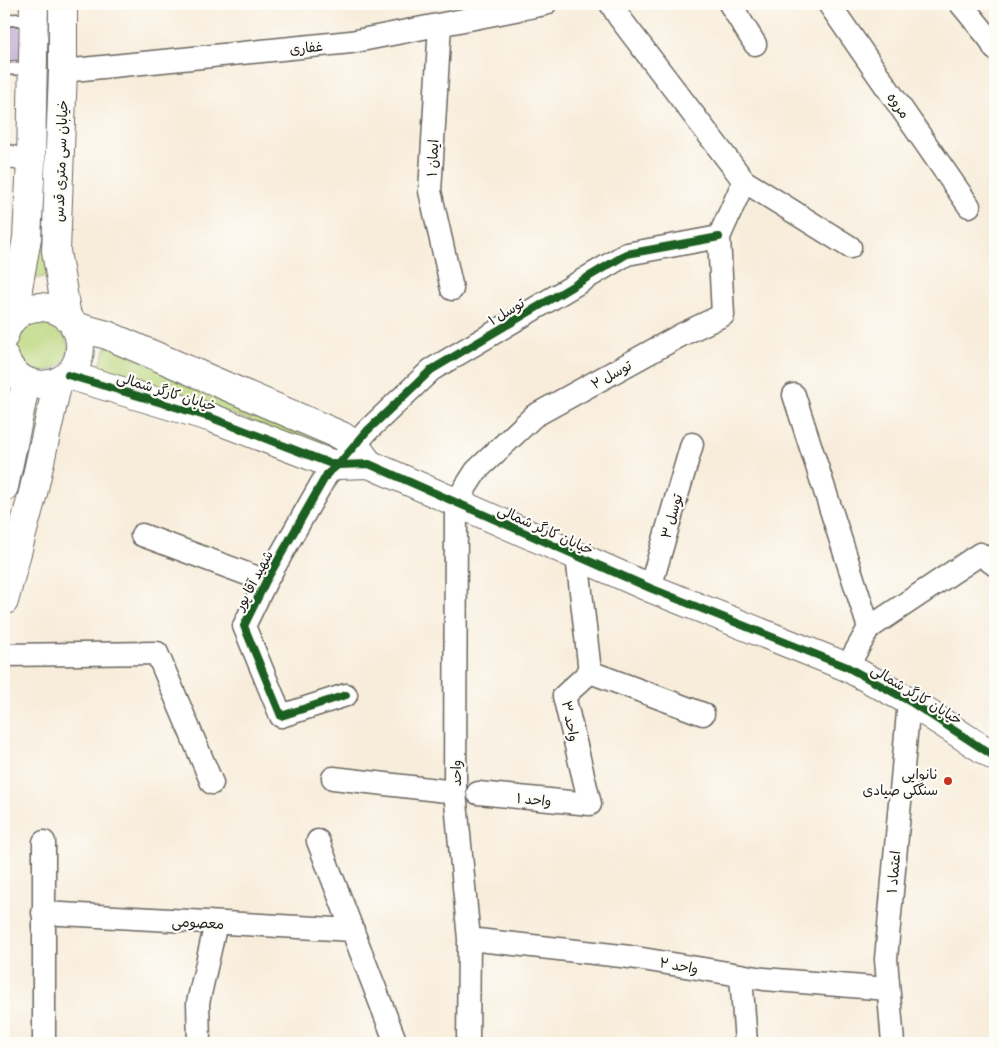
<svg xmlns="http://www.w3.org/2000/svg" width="999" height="1047" font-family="'Patrick Hand','Playpen Sans Arabic',sans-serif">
	<rect width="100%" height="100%" fill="#fdfcf7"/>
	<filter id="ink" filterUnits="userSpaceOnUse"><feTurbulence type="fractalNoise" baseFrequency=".02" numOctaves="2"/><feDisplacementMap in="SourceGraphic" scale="10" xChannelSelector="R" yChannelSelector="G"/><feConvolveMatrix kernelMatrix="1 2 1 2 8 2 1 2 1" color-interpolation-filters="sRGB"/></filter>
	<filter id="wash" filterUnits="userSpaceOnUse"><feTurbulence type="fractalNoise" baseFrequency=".0096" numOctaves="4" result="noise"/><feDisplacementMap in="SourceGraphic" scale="20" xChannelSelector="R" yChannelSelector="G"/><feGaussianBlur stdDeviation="1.12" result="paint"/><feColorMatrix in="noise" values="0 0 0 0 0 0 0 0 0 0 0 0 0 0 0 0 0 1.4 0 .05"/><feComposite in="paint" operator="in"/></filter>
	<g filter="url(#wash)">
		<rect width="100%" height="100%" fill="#f8eddb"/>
		<path fill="#bad57b" stroke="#6b784c" d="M44,4H54L56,281L44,277L29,280Z
			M35,318L61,325L69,349L61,365L46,372L29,369L17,356L15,347V337L20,329Z
			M107,345L335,446L336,449L333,450L306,441L131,378L97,372Z"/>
		<g id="blocks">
			<path fill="#bca5cf" d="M21,26L23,60L4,61V27Z"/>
		</g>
	</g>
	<g filter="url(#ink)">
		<use href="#blocks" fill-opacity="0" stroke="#69655f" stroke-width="1"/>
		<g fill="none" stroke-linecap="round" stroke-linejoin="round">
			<g stroke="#69655f" stroke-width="14">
				<path id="lane" d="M4,20L34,19
					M4,69H33"/>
			</g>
			<g stroke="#69655f" stroke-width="25">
				<path id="street" d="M730,4L755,44
					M829,4L969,206
					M961,4L989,38L995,49
					M440,25L430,191L452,289
					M63,71L351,42L545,4
					M4,155L31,162
					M744,181L850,247
					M794,395L869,628
					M142,535L266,581
					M650,588L692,444
					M4,655L157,653L212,783
					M847,667L869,628L980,554L995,565
					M590,672L703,714
					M346,695L281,716L244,626L266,581L327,474L338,465L367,431L431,370L627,254L719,237
					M333,778L455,792
					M478,793L590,804L564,696L590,672L577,556
					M318,841L396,1043
					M43,913L353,930
					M469,939L630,957L764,979L888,989
					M741,975L746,1043
					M44,1043V842
					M199,1043L198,1003L216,923
					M468,1043L469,939L455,792L456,502L476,471L534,416L683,334L723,315L719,237L744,181L619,17L611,4
					M893,1043L886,959L909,701"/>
			</g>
			<g stroke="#69655f" stroke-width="30">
				<path id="secondary" d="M63,4V71L56,251L67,317
					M19,314L18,288L27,238L31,162L34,4
					M74,326L107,335L342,436L355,445L369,464
					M4,336C14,293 78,300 80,344C82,389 21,402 4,356
					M68,375L212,418L329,463L338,465L369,464L650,588L847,667L909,701L995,757
					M4,487L26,382
					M4,601L33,493L58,381"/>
			</g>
			<use href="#lane" stroke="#fff" stroke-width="11"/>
			<use href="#street" stroke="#fff" stroke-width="22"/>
			<use href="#secondary" stroke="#fff" stroke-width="28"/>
			<g stroke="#fdfcf7" stroke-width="11">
				<path id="cycleway" d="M68,375L212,418L329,463L338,465L369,464L650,588L847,667L909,701L995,757
					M346,695L281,716L244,626L266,581L327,474L338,465L367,431L431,370L627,254L719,237"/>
			</g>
			<use href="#cycleway" stroke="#1b5e20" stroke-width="8"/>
		</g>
	</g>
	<circle fill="#c8321e" stroke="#fdfcf7" stroke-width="2" cx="948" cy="781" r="5"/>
	<g text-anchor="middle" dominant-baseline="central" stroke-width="4.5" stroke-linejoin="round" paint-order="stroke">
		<g font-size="14" fill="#1c1c1c" stroke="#fdfcf7">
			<text transform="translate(306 47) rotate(-6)">غفاری</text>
			<text transform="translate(899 105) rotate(55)">مروه</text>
			<text transform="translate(432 158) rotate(-87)">ایمان ۱</text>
			<text transform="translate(60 161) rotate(-88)">خیابان سی متری قدس</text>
			<text transform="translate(506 311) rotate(-31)">توسل ۱</text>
			<text transform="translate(611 374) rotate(-29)">توسل ۲</text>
			<text transform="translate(167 391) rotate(17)">خیابان کارگر شمالی</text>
			<text transform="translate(671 516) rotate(-74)">توسل ۳</text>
			<text transform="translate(546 529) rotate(24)">خیابان کارگر شمالی</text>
			<text transform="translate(253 580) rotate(-62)">شهید آقا پور</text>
			<text transform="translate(917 694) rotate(31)">خیابان کارگر شمالی</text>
			<text transform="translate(571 721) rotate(79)">واحد ۳</text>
			<text transform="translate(455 773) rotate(-90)">واحد</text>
			<text transform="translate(534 799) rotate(6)">واحد ۱</text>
			<text transform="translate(893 872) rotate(-85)">اعتماد ۱</text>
			<text transform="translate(198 922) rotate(3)">معصومی</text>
			<text transform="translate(679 965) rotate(10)">واحد ۲</text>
		</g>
		<g font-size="14" fill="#1c1c1c" stroke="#fdfcf7" text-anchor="end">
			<text x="938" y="773">نانوایی<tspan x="938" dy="16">سنگکی صیادی</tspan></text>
		</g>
	</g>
	<rect width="999" height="1047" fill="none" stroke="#fdfcf7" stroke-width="20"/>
</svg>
